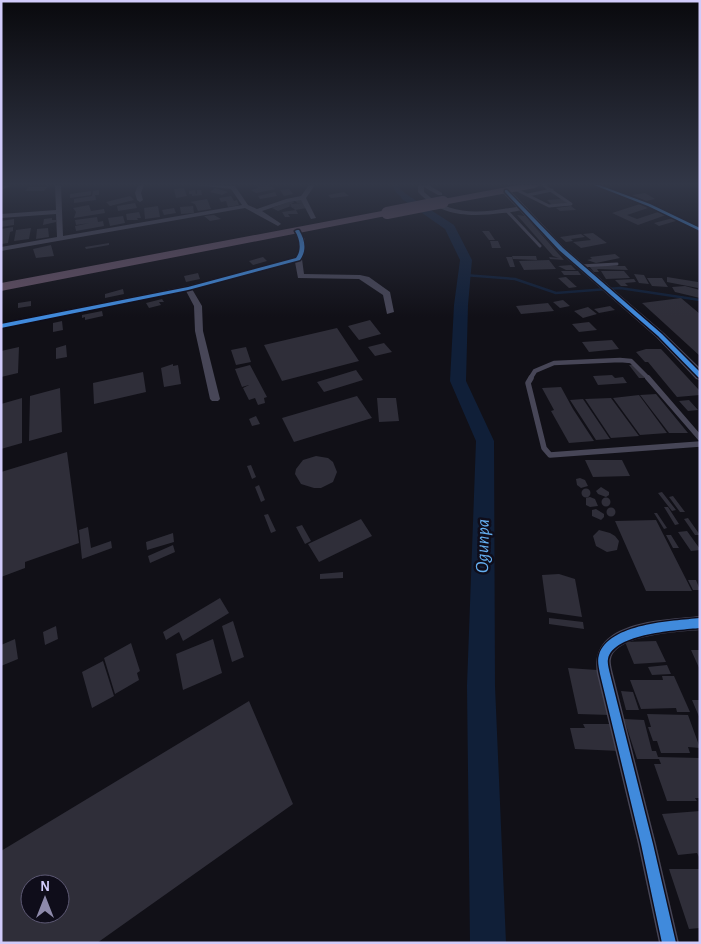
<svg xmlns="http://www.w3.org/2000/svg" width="701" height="944" font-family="'Alegreya Sans',sans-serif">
	<rect width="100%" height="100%" fill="#111017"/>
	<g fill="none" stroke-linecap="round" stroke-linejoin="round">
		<path stroke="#101f38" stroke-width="2.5" d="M464,275L515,279L556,293L620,288L700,300"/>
		<path fill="#101f38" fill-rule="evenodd" d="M393,185H399L400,189L408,196V198C401,199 394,192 393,185Z"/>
		<path fill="#101f38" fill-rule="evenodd" d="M406,194L454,225L472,260L468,305L466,381L494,441L495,686L506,943H470L467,686L476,441L450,381L454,305L460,260L445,229L402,199L401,197L402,195Z"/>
	</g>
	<path fill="#2f2e39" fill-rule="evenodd" d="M47,185H49L44,191H25L29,187H46Z
		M268,185L276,189L256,193L251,190L258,188L255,186Z
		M184,188L187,196L176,198L174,189Z
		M215,188L228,192L222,195L210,192Z
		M289,189L293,194L284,196L280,190Z
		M99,190V195H95L96,200L74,203V199L92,196L93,191Z
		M195,190L196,194H197V190H201L202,195L192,196V194H189V191Z
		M91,191V195L70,198V194Z
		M275,192L277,196L260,199L258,196Z
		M344,192L349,196L331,198L328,195Z
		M645,193L655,199L646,201L632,195Z
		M130,196L134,200L110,206L106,202Z
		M231,196L234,201L237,200L239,205L228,207L226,201L221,202L219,198Z
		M207,199L211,209L198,211L195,204L190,202Z
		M302,199L307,208L295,210L293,208L298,207L292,208L290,204L302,203H297L294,200Z
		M563,199L568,204L552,205L547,200Z
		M291,201L295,202L289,205L291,206L278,211L272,208Z
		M135,203L137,208L118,211L117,206Z
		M640,204L648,208L627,215L637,219L658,212L666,215L638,225L612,213Z
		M89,205L91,211L104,209L105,213L74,218L76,212L73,208Z
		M158,206L160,217L145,219L144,208Z
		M193,206L194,213L181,214L180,207Z
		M571,206L576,210L560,211L556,208Z
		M174,208L176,213L164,215L162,210Z
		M296,210L298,214H288L290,217H285L282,212Z
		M139,212L141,218H137L138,220H127L126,214Z
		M214,215L221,219L210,221L204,216Z
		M517,215L525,216L564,260L550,259L549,257L559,258L553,256Z
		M123,216L125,223L110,226L108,218Z
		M97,217L98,222L103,221L104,226L76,231L75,226L90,223L76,225L75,220Z
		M52,218V220H56V222L43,225L44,219Z
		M673,218L679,220L659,226L654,223Z
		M14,219V225L1,227V221Z
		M13,227V231L10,232L8,243L1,244V229Z
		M31,228L29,239L14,241L16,230Z
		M48,228L49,237L36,239L37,229Z
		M482,231H489L495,240H489Z
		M593,233L607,243L581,248L573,242L591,240L583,234Z
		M581,234L585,237L571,239L573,241L566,242L560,237Z
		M490,241H498L501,248H492Z
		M109,243V245L86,249L85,247Z
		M51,245L54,256L36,258L33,249Z
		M615,254L620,258L596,263L587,260L592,259L590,257Z
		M512,256H536L537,260L513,259Z
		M263,257L267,261L253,265L249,261Z
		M506,257H512L515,267H510Z
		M549,260L556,269L524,270L519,261Z
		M571,265L576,270H566L558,266Z
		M589,266H625L628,270L597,269L599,272H594Z
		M561,271H578L581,275H564Z
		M601,271H624L630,278L606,279Z
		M198,273L200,279L186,282L184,276Z
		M634,274L644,275L649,284L639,283Z
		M566,277L577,287L569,288L558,278Z
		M667,277L698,282V288L667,282Z
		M647,278H662L668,287L652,286Z
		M634,279L636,282L625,283L628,286H621L615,280Z
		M685,286L700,290V298L675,292L672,287Z
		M123,289L124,294L105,298V294Z
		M681,298L700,314V356L642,303Z
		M162,299L164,302H159L161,305L149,308L146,303Z
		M563,300L570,306L560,308L553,302Z
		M31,301V306L18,308V303Z
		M548,303L554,311L521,314L516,306Z
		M610,306L615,310L599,313L594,309Z
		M588,307L597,314L583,318L574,311Z
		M102,311L103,316L85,320V317L82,318V315Z
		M370,320L381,334L359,340L348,326Z
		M62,321L63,330L53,332V323Z
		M589,322L597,330L579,332L572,324Z
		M337,328L359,361L282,381L264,345Z
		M612,340L619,349L589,352L582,342Z
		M384,343L392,352L375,356L368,347Z
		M66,345L67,357L56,359V348Z
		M19,347L18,373L1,377V351Z
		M246,347L251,362L236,365L231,350Z
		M646,349H661L700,391V395L677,397L648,362H645L636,352Z
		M173,364V366L178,365L181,384L164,387L161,368Z
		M250,365L267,397L264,398L265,403L258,405L255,398L249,400L243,388L249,385L242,387L235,369Z
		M629,365H634L645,378H639Z
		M356,370L363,380L324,392L317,382Z
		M143,372L146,392L94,404L93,383Z
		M612,375L615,378L623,377L627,383L598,385L593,376Z
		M561,387L573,409L594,441L569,443L551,411L554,410L542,388Z
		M60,388L62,432L29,441L30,396Z
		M656,394L688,433H669L640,395Z
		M639,395L667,433L640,435L613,398Z
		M357,396L372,418L294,442L282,418Z
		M22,398V443L1,449V404Z
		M377,398H396L399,421L379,422Z
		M611,398L639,436L611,438L585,399Z
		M583,399L610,439L596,440L570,400Z
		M689,400L698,410L688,411L679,401Z
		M256,416L260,424L252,426L249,419Z
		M67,452L79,543L25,562V568L1,577V472Z
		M316,456L328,458L333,462L337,472L333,482L321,488H314L301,484L295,474L296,469L303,460Z
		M585,460H622L630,476L593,477Z
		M251,465L256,477L252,479L247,466Z
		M580,478L585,480L588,486L581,488L577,485L576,479Z
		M259,485L265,500L261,502L255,487Z
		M601,487L609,492V495L606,497L598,494L596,491Z
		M581.5 493a4.5 4.5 0 1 1 9 0a4.5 4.5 0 1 1-9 0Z
		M662,492L676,510L672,511L658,493Z
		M673,496L685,512H680L669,497Z
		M590,497L595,499L598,506L590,507L586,505V498Z
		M601.5 502a4.5 4.5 0 1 1 9 0a4.5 4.5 0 1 1-9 0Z
		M664,507H668L679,524L675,525Z
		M606.5 512a4.5 4.5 0 1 1 9 0a4.5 4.5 0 1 1-9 0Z
		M596,509L604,514V517L601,520L592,516V510Z
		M654,513H657L667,528L664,529Z
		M268,514L276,531L271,533L264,515Z
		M688,518L700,535H695L684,519Z
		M361,519L372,536L319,562L308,544Z
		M656,520L692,591H646L615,521Z
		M302,525L311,541L305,544L296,527Z
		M88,527L91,548L111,541L112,548L82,559L79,530Z
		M599,530L610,533L615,536L619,541L617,550L607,552L596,546L593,536Z
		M687,531L700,549V550L691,551L678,532Z
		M173,533L174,542L147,550L146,542Z
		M666,535H671L679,548H673Z
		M173,545L175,552L150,563L148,556Z
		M343,572V578L320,579V574Z
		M559,574L575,579L582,617L547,612L542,575Z
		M688,580H696L700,590H693Z
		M220,598L229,613L183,641L179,632L166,640L163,632Z
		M549,618L583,622L584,629L549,624Z
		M233,621L244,657L232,662L222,626Z
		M56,626L58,639L45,645L43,632Z
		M15,639L18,659L1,666V645Z
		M213,639L222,673L183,690L176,654Z
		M656,641L666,662L634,664L625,642Z
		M131,643L140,671L137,673L139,680L115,694L104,658Z
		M691,650H700V670Z
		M103,661L114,696L92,708L82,672Z
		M667,665L671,674L652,675L648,667Z
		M568,668L597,670L610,715L578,714Z
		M662,676H674L690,712H677L676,708L641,709L630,680H663Z
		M621,691L633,692L639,710H626Z
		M692,700H700V719Z
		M249,701L293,804L97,943H1V851ZM30,884H60V914H30Z
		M647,714L688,715L700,748L688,747L690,753H661L657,741H653L648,727H651Z
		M624,719L644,720L652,751H656L658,757L700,758V798H695L697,801H667L654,764H661L659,759H637Z
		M583,724H612L620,751L575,749L570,728H585Z
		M700,811V859L697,853L678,855L662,814Z
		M669,869H700V928L689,929Z"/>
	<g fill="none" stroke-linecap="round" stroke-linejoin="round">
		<path stroke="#474657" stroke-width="3" d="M515,189L549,206L571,204L543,185
			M528,195L552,190
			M506,210L540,246
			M580,266L617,264"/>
		<path stroke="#474657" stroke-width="4.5" d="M530,379L535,371L554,363L620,360L631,361L649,379"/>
		<path stroke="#474657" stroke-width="5.5" d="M531,378L528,383L544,448L550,455L700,444
			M648,378L700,438"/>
		<path fill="#474657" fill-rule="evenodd" d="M5,185L11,186L1,190V186Z
			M55,185H61L63,236L242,205L231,189L195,185L235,186L248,205L257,209L286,199L301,196L309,185H315L306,198L316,218L311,219L301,200L289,202L262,211L280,223L281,224L278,226L245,208L1,251V247L57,237L56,214L1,218V214L56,210Z
			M138,185H144L141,193L143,200L140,202L137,200L135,193Z
			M418,185H429L442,193V195H438L424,187V192C454,219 485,212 522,206L525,208C519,212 510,212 502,213C471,217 441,217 418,192Z
			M593,185H601L651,204L700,227V232L647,206Z
			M297,229L305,239L304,255L302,259L304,274L360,275L369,277L390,292L394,312L387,314L383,295L359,279L298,278L295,262L192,289L202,306L203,331L220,399L218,401H212L210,399L195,331L194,306L186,291L1,328V323L187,286L296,258C301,249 299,239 294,231Z
			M700,616V630C680,632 616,634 611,659C610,663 612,669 613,674L656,844L679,943H659L638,844L597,674C588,620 663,620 700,616Z"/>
		<path fill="#474657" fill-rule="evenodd" d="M503,189H509L564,247L664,333L700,368V380L696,379L656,337L558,251L503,193Z"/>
		<path fill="#624f63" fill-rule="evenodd" d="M518,185H540L535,188L443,205L437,202L443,199Z
			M387,210L393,213L391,215L1,291V283Z"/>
		<path stroke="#624f63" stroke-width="12" d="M387,213L443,202"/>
		<g stroke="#0f0d1a" stroke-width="3">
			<path id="cycleway" d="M594,185H599L650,204L700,228V231L648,206Z
				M505,190H507L563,248L662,334L700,372V378L698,377L658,336L559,250L505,192Z
				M297,230H299C305,240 307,250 300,260L188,290L1,328V324L188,287L296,258C302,250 300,239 295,231Z
				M700,618V628C679,630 613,633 608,659C607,663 609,669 610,674L653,844L676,943H662L641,844L600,674C599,668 597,661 599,655C609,623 672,621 700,618Z"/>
		</g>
		<use href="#cycleway" fill="#408adc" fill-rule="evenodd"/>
	</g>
	<linearGradient id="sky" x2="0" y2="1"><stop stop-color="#09090d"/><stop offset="0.58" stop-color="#323747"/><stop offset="1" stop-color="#323747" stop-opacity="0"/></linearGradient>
	<rect width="701" height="317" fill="url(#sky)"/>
	<g text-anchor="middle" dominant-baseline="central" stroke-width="5" stroke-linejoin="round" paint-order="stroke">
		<g font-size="19" font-style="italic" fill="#64aeef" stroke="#0f0d1a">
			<text transform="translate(483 546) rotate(-89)">Ogunpa</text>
		</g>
	</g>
	<rect width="701" height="944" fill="none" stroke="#d1cbfa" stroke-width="5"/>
	<g transform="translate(45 899)"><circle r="24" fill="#0f0d1a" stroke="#5d5974"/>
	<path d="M0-4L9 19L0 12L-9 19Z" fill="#8e8aab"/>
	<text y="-8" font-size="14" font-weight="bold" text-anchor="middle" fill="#d1cbfa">N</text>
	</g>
</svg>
